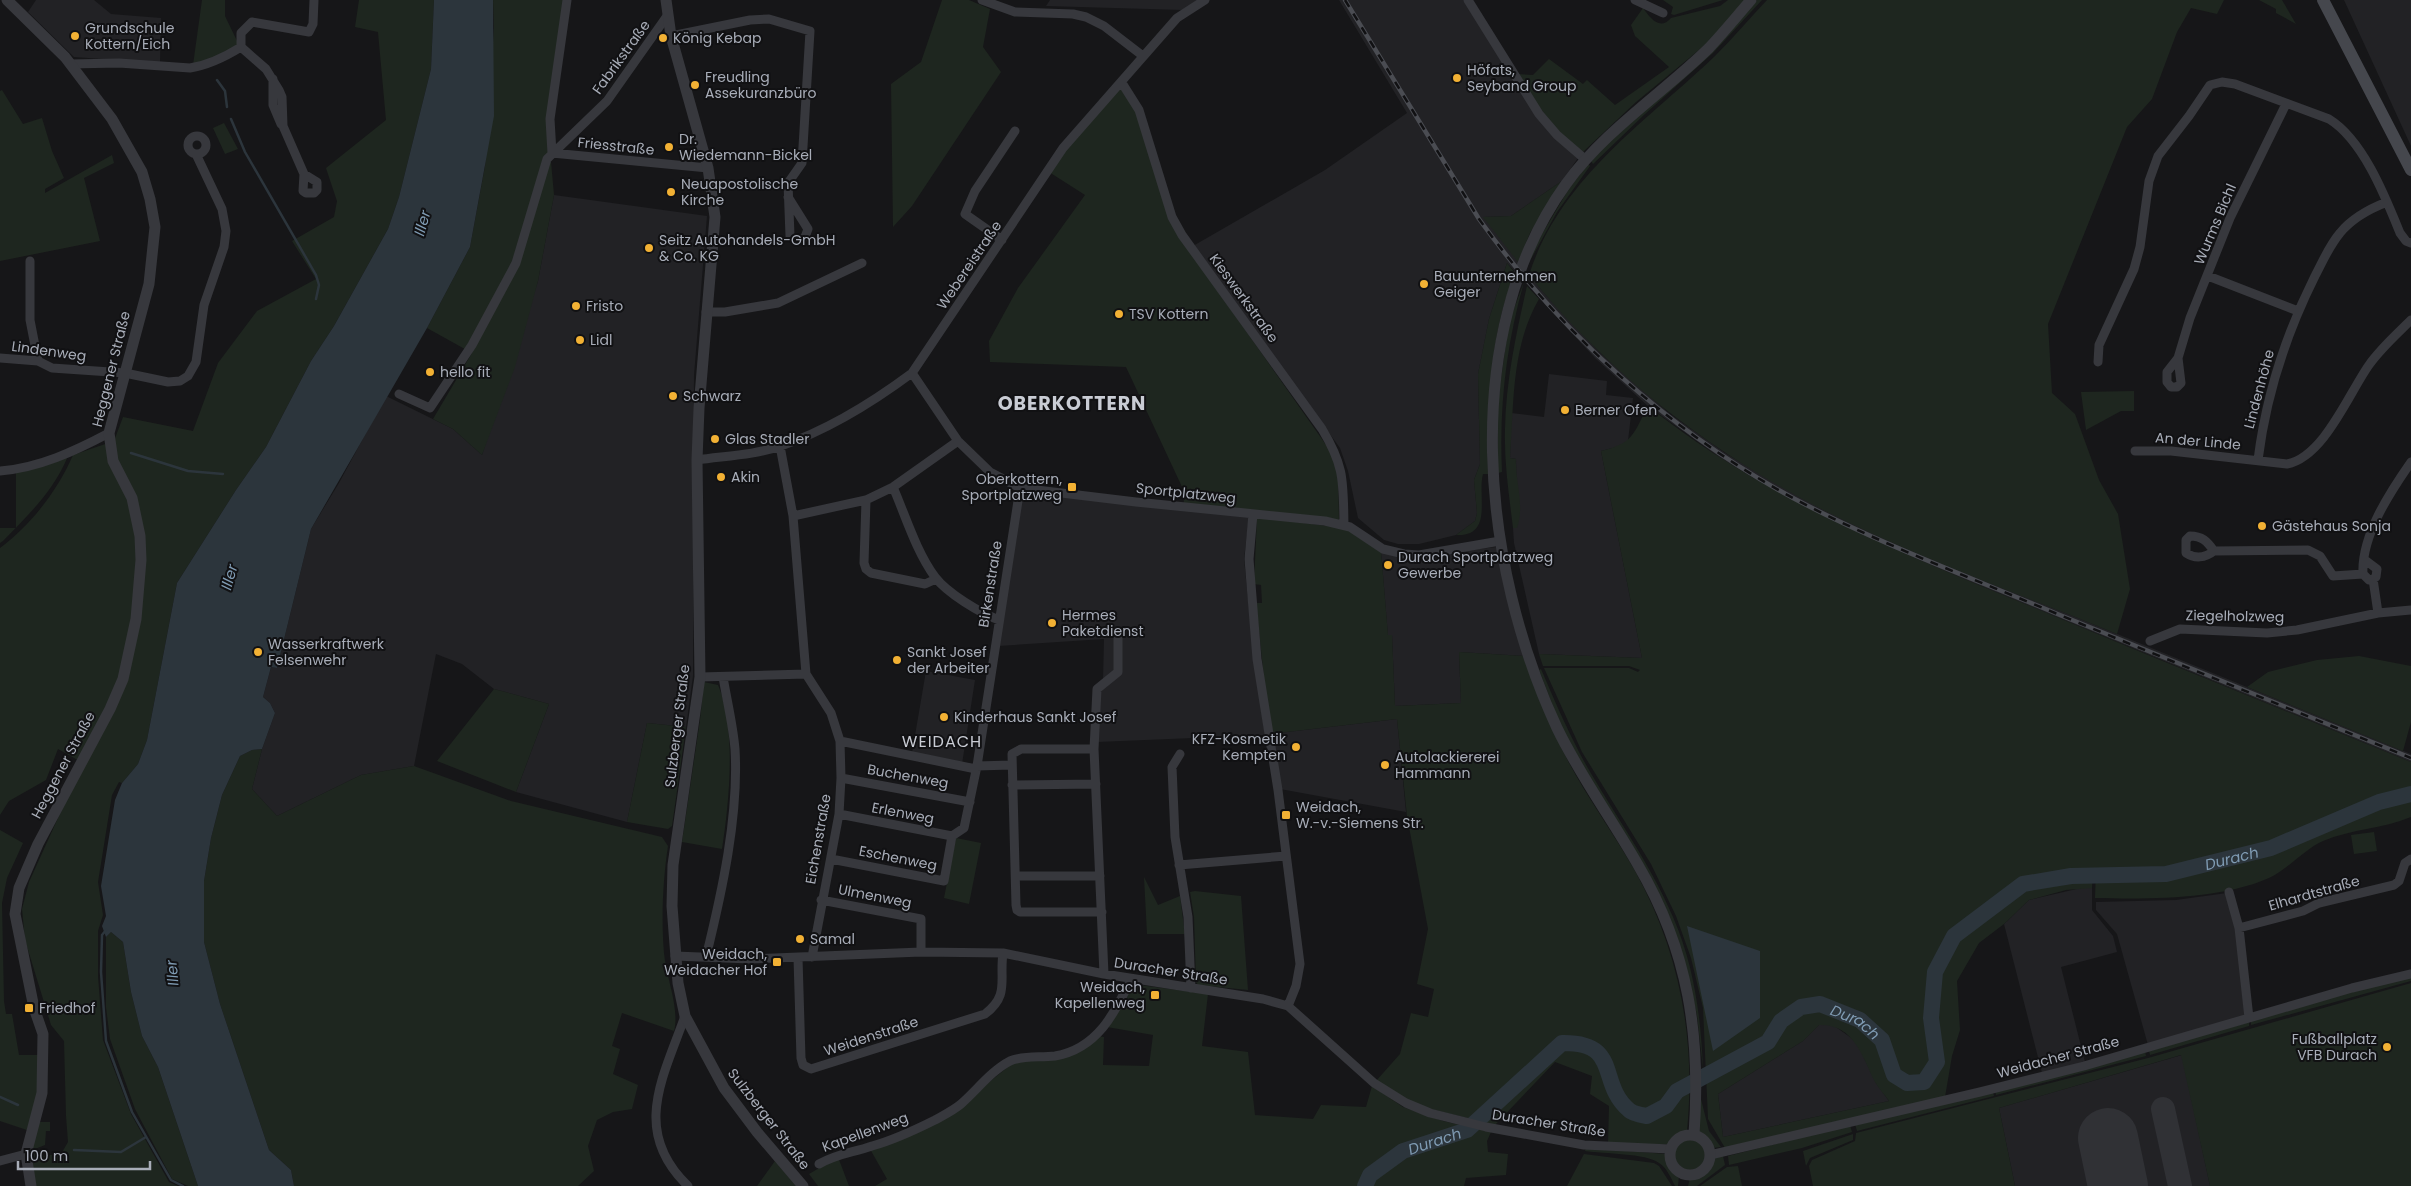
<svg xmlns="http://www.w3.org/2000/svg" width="2411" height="1186" font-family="Poppins,sans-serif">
	<rect width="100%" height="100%" fill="#161618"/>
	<path fill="#222225" d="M36,0H94L111,14L161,18L160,63L74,57L28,12Z
		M1050,0H1199L1183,10L1046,6Z
		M1339,0H1464L1537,117L1578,158L1562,181L1511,216L1484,217L1544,293L1600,353L1670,414L1725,453L1796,495L1892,542L2411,754V762L1888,548L1792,501L1722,459L1648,406L1595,358L1507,263L1489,319L1478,374L1480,464L1474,480L1477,513L1475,521L1456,535L1419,544H1398L1384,540L1358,518L1348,471L1340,448L1193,246L1325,170L1407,113Z
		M2344,0H2411V146Z
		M554,195L707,216L694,375L693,676L686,727L647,723L627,822L516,792L549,704L494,689L462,664L436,654L414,766L361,775L277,816L252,789L262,749L275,713L270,703L263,697L271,667L277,668L311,529L339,483L386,396L453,429L482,455L538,281Z
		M1549,374L1607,381L1606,395L1633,398L1628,441L1621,446L1601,451L1642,658L1539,654L1514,543L1513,528L1517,527L1516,459L1510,458L1511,413L1544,417Z
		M1023,492L1249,516L1244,559L1254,660L1265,735L1097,742L1099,690L1103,681L1104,639L998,646Z
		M1497,547L1524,656L1459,652L1461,703L1395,706L1392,636H1388L1381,551L1443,553Z
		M926,671L975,680L962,764L912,753Z
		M1397,719L1406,812L1280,789L1270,734Z
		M2081,888H2092V910L2113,936L2117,952L2061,967L2085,1062L2042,1073L2004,924L2029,900Z
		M2227,893L2234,920L2246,1016L2148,1045L2117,934L2096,910V902L2176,900Z
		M1819,1025H1833L1857,1042L1876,1083L1889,1101L1723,1137L1718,1094L1803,1041Z
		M2182,1055L2210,1186H2015L1999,1108Z"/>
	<path fill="#1e261f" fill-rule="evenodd" d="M202,0H225V16L239,45L225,54L193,65Z
		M359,0H434L431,69L399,197L388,229L334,326L311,361L266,447L236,490L177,583L147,740L138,764L122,783L119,782L112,795L98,882L103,915L98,931V976L103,1040L131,1114L169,1182L178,1186H34L30,1155L38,1152V1156L61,1154L68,1142L66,1116L64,1041L51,1025L25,940L22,909L29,882L83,763L58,749L46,780L9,801L0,815V548C31,525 58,490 73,455L114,441L123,417L193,431L218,363L257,311L316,279L292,241L334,217L337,201L326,168L386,120L378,32L355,27Z
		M493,0H564L547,118L554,195L538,281L515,367L482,455L453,429L433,419L472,353L427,328L470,247L485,166L494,27Z
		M942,0H969L990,9L983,47L1001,72L912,206L893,227L891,84L921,62Z
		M1663,0H1723L1674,15L1671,14L1673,7Z
		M1728,0H1746L1705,45L1636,102L1583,152C1550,127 1539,107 1517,74L1533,75L1549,59L1583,84L1587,80L1615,105L1669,67L1635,36L1631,25L1643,8C1650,18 1660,31 1671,18L1720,6Z
		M1757,0H1762L1713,53L1645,114L1593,164L1591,161L1604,146L1710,50Z
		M1767,0H2224L2217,14L2191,8L2177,32L2152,99L2127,127L2048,324L2052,393L2075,414L2099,480L2118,514L2130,589L2117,634C2010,590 1897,551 1795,495C1694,439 1602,366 1529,275C1560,178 1646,122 1715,56C1733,38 1750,18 1767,0Z
		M2259,0H2282L2296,24L2276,13V9Z
		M1121,86L1137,113L1182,240L1331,452L1338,473L1339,521L1184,504L1183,489L1126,367L990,362L989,341L1018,288L1085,195L1049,172L1065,149Z
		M2,90L23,124L42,118L52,151L64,178L45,189V193L112,155L114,163L84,178L100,241L0,261V91Z
		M224,123L238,149L225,154L213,128Z
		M1588,164L1590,166L1557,212L1531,259L1529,256L1570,187Z
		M1562,181L1530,233L1518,262L1483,217L1511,216Z
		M1507,263L1515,273C1489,336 1488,406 1488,474H1483C1477,495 1494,537 1456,535L1475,521L1477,513L1474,480L1480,464L1478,374L1489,319Z
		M1524,282C1506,346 1499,407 1502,472L1498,473V400L1509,322Z
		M1527,286L1539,299C1511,347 1514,405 1510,458L1516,459C1515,481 1525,506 1517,528H1513C1509,495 1504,462 1505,429C1506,381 1516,334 1527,286Z
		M2134,391V411H2121L2086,430L2081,392Z
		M1648,406C1762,497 1896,551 2030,606C2156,659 2284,710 2411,762V817C2382,829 2351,829 2323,841C2305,849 2288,869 2269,878C2219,900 2149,899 2095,898L2096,869L2093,868L2092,888L2066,890L2029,900L2004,924L1979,943L1957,981L1960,1030L1952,1056L1945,1097L1725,1148L1708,1119L1703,1008L1691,958L1676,916L1651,864L1582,752L1544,668H1629L1638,672L1640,670L1629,666H1543L1539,654L1642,658L1601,451C1634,443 1633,434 1648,406ZM1819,1025C1854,1024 1862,1056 1875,1082C1879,1089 1885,1095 1889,1101L1723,1137L1718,1094L1803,1041Z
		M68,456C53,492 30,513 3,541L0,543V528H16V472Z
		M1257,517L1344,528L1381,551L1388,635H1392L1395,706L1461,703L1459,652L1524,656C1538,691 1550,727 1568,761C1588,799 1614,834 1635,871C1680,952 1696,1040 1687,1131L1673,1137L1668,1144H1608L1609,1106L1590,1094L1592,1076L1555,1062L1495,1125L1431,1109L1407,1100L1376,1081L1400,1054L1411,1013L1428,1017L1434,989L1417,984L1428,929L1407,816L1397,719L1270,734L1256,603H1262L1261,585L1254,584Z
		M2359,656L2411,666V722L2403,751L2247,687L2268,672L2317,660Z
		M1541,669C1553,697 1565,725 1579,752C1609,808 1648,858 1673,917C1694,965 1701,1017 1703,1069L1697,1015L1683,957L1576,756L1561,727L1539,670Z
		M704,682L718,685C737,727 729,804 722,849L682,842L700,720Z
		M494,689L549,704L516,792L437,761Z
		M647,723L686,727L672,826L668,829L627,822Z
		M262,749L252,789L277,816L361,775L414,766L511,801L662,837L668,846C663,879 661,918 664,953C666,977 680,1009 674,1031L622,1013L612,1046L620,1049L613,1074L638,1085L632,1109L613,1112L597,1120L588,1146L594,1171L578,1186H294L291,1170L269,1150L220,1004L204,942V881L211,838L222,795L240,756L252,750Z
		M0,830L23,843L7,878L2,903L4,1001L6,1014H12L19,1055H39L38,1092L27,1130L0,1121Z
		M2374,832L2377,851L2354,854L2351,835Z
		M956,838L981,843L969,904L944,898Z
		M1144,877L1158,905L1180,896L1185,934H1147Z
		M1195,891L1241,896L1248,990L1198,985L1196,982L1194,917L1190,892Z
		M111,932L123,942L131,992L142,1036L158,1067L198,1186H188L172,1179L135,1109L110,1039L106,1007V937Z
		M2411,977V981L2251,1025V1021L2352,991Z
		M2411,983V1186H2210L2181,1055L1999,1108L2015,1186H1813L1809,1166L1812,1160L1855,1141L1856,1133L2148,1058Z
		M1132,984L1208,994L1202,1046L1248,1052L1255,1115L1313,1119L1321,1105L1366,1107L1372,1086L1403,1107L1443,1121L1491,1132L1487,1141L1488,1152L1508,1154L1506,1175L1466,1178L1464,1186H875L887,1179L870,1149L895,1140L978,1091L1013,1063L1056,1057L1097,1036L1104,1037L1103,1065L1149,1066L1153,1035L1107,1027Z
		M2249,1022V1026L2150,1055L2149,1051Z
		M2145,1051L2146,1056L1996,1095L1995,1091Z
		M1993,1092L1994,1096L1857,1131L1855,1124Z
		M1701,1099L1709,1131L1721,1147L1713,1148L1706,1136L1699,1132Z
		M39,1122H50V1131H46L45,1145L30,1151Z
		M1850,1125L1852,1132L1802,1148L1729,1165L1728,1156Z
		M1853,1134V1140L1810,1158L1806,1166L1803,1151Z
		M1674 1155a16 16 0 1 1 32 0a16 16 0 1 1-32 0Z
		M1586,1148L1666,1154L1669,1166L1679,1176L1678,1186H1675C1671,1178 1667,1168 1659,1163C1646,1153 1603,1154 1585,1151Z
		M1584,1154L1654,1163L1659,1166L1672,1186H1567Z
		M1723,1156L1725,1165L1697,1186H1688L1690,1178C1703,1177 1710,1171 1713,1158Z
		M838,1157L849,1186H818L809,1174Z
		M775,1161L796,1186H757Z
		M1738,1166L1742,1186H1700L1727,1167Z"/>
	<path fill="#2c353c" d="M434,0H493L494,116L470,247L427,328L311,529L277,668L271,667L263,697L270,703L275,713L262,749L252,750L240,756L222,795L211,838L204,881V942L220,1004L269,1150L291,1170L294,1186H198L158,1067L142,1036L131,992L123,942L111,932L106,937L102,926L106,916L101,886L115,800L122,783L138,764L147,740L177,583L236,490L266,447L311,361L334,326L388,229L399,197L431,69Z
		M1687,926L1760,951V1018L1713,1051Z"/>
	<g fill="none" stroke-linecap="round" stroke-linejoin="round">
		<path stroke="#2c353c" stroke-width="2.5" d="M217,80L225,91L227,107
			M231,119L245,152L316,275L319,285L316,299
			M131,453L188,471L223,474
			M106,930L102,935L101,972L106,1041L132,1112L171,1180L183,1186
			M0,1097L18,1105
			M74,1150L121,1152L146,1137"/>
		<path stroke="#2c353c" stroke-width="16" id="s1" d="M1365,1186L1370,1175L1403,1151L1467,1130L1562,1043C1622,1042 1597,1083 1629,1110C1633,1114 1641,1115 1647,1116L1666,1106L1677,1091L1768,1042L1781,1021L1801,1007L1820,1004L1860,1020L1882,1040L1894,1075L1907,1083L1924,1082L1937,1062L1931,1018L1935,972L1954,936L2023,884L2071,876L2166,874L2271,848L2379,802L2411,794"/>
		<path stroke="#303135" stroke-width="24" d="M2163,1109L2180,1186"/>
		<path stroke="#303135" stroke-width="60" d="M2108,1138L2118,1186"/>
		<path stroke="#37383d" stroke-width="9" d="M982,0L1015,12L1073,14L1086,17L1104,26L1143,56
			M1468,0L1539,114L1557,135L1586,160
			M1635,0L1663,13
			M671,36L750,20L769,19L810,31L802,163L788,183L790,236L797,240L805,237L808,229L788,197
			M241,47L266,69L279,90L282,97L283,126L304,174
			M70,64L119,63L190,68C209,65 225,57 241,47V33L252,22L309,32L313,24L314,0
			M273,79V105L281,124
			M1122,83L1139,110L1172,217L1182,235L1322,429C1345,467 1343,482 1344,525
			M188 145a9 9 0 1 1 18 0a9 9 0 1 1-18 0Z
			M552,153L708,168
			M552,153L550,119L567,0
			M304,174L317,182V190L314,193H306L303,191Z
			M1002,240L965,214L975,191L1015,131
			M30,261V320L38,361
			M2208,276L2298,311
			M706,312H725L778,303L862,263
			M0,358L38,361L52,368L125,373L168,382L180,381L188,376L196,362L204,305L224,247L226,231L222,209L196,154
			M2178,358L2167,372V382L2171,387H2177L2181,383L2178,358L2190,318L2230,218L2286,104
			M2098,362L2099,345L2134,269L2140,247L2149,181L2158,156L2189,116L2210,85L2222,82L2235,84L2329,119C2363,140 2385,196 2400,233L2406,241L2411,243
			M912,373L958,441L990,472L1020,488L1136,502L1325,521L1350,527L1383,549L1404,554L1419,555L1500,541
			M399,394L430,408L472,345L516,263L547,159L607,101L667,16
			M780,446L793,516L806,674L831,713L840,741L841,778L839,814L812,957
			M2135,451H2171L2287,464C2324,457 2349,393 2369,365C2381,348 2397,334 2411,320
			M697,460C724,456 755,455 781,446C828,430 873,402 912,373L1063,148L1177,18L1205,0
			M2258,460C2266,396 2286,334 2315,276C2323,261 2329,246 2340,233C2352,218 2369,209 2387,202
			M0,471C39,468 75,451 109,433
			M893,487C906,517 916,551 935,577C947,593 980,613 999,620
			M866,500L864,563L866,569L871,573L925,584L936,579
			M1253,514L1249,559L1257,659L1278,790L1300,964L1296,986L1288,1006
			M793,516L866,500L893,487L958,441
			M2214,551C2205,558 2195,559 2186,553V540L2190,536C2202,536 2207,541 2214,551L2308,550L2320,556L2333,576L2363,574
			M2365,560L2377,569L2376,577L2373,579L2369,580L2363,574C2361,536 2390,492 2411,462
			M2373,579L2378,613
			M2150,641L2180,629L2267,633L2297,630L2378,613L2411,610
			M700,677L806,674
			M840,741L976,769
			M1094,749H1021L1012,754L1016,905L1017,910L1020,912H1102
			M1180,754L1172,767L1175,837L1188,917L1191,988
			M977,766L1011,765
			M841,778L970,802
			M1012,785L1096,784
			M839,814L952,836L964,828L977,766L1020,488
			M831,859L944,881L952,836
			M1179,865L1286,856
			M1016,876H1100
			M2229,892L2239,928L2249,1018
			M821,900L921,919V952
			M2239,928L2303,911L2319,903L2394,885L2399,881L2405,863L2411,859
			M675,956L750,959L921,952L1003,953L1104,974L1263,999L1288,1006L1374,1083L1406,1103L1430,1113L1486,1127L1584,1145L1670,1149
			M706,957C722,892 739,815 735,749C733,725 727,701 723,677
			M798,958L801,1058L803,1065L811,1069L985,1014C1010,995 999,980 1003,953
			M1104,974L1094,749L1097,689L1118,672V637
			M685,1016C663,1078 631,1131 688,1186
			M1710,1155L1980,1092L2084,1066L2352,988L2411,974
			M0,1161L26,1154
			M819,1164C839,1153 852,1153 872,1146C894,1140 915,1130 935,1120C944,1115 954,1110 961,1104C977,1090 991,1071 1010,1061C1024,1055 1040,1058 1055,1056C1097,1049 1115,1013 1131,979"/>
		<path stroke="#37383d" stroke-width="11" d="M7,0L65,57L112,119L142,172L150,199L155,227L149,284L109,433L113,461L132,498L140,536L141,560L136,619L123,679L110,709L38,844L19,888L15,914L34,1008L43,1034L42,1093L26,1154L31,1186
			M666,0L671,36L708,168L715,217L699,408L697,460L700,677L673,865L672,906L678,983L685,1016L724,1088L757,1132L803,1186
			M1694,1135C1701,1036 1689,952 1638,865C1612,819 1580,776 1557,728C1482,567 1457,335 1566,184C1605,130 1662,94 1709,48C1724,32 1737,16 1751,0
			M1670 1155a20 20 0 1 1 40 0a20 20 0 1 1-40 0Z"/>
		<path stroke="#45474d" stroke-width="12" d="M2323,0L2411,170"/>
		<g stroke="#4a4c52" stroke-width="4.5">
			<path id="rail" d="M1345,0L1479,219C1561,333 1669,431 1793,498C1877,543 1967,576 2055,613C2173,662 2292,710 2411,758"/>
		</g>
		<use href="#rail" stroke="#111113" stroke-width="2.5" stroke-dasharray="8" stroke-linecap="butt"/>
	</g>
	<g fill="#f2b134" stroke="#111113" stroke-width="2">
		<circle cx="75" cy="36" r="5"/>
		<circle cx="663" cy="38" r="5"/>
		<circle cx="1457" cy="78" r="5"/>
		<circle cx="695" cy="85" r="5"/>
		<circle cx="669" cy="147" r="5"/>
		<circle cx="671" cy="192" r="5"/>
		<circle cx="649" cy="248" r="5"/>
		<circle cx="1424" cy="284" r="5"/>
		<circle cx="576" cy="306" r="5"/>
		<circle cx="1119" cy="314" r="5"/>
		<circle cx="580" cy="340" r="5"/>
		<circle cx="430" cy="372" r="5"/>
		<circle cx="673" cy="396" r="5"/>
		<circle cx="1565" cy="410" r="5"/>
		<circle cx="715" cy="439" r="5"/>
		<circle cx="721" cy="477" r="5"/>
		<rect x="1067" y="482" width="10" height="10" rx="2.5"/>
		<circle cx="2262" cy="526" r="5"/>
		<circle cx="1388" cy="565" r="5"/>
		<circle cx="1052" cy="623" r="5"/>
		<circle cx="258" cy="652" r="5"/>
		<circle cx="897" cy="660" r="5"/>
		<circle cx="944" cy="717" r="5"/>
		<circle cx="1296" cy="747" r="5"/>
		<circle cx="1385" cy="765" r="5"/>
		<rect x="1281" y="810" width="10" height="10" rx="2.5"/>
		<circle cx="800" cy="939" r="5"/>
		<rect x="772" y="957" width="10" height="10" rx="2.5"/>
		<rect x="1150" y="990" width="10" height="10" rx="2.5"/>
		<rect x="24" y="1003" width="10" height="10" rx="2.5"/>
		<circle cx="2387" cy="1047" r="5"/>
	</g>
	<g text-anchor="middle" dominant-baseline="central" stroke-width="4" stroke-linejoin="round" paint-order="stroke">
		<g font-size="14" fill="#a8adb8" stroke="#111113" text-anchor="start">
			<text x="85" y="28">Grundschule<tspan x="85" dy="16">Kottern/Eich</tspan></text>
			<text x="673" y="38">König Kebap</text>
			<text x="1467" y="70">Höfats,<tspan x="1467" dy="16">Seyband Group</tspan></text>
			<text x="705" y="77">Freudling<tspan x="705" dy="16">Assekuranzbüro</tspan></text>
			<text x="679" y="139">Dr.<tspan x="679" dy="16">Wiedemann-Bickel</tspan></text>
			<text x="681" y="184">Neuapostolische<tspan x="681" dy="16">Kirche</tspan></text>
			<text x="659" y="240">Seitz Autohandels-GmbH<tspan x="659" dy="16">&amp; Co. KG</tspan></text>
			<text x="1434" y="276">Bauunternehmen<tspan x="1434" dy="16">Geiger</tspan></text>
			<text x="586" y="306">Fristo</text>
			<text x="1129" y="314">TSV Kottern</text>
			<text x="590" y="340">Lidl</text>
			<text x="440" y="372">hello fit</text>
			<text x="683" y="396">Schwarz</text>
			<text x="1575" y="410">Berner Ofen</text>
			<text x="725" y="439">Glas Stadler</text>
			<text x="731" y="477">Akin</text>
			<text x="1062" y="479" text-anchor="end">Oberkottern,<tspan x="1062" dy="16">Sportplatzweg</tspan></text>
			<text x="2272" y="526">Gästehaus Sonja</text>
			<text x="1398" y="557">Durach Sportplatzweg<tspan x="1398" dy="16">Gewerbe</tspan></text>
			<text x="1062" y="615">Hermes<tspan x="1062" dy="16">Paketdienst</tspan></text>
			<text x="268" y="644">Wasserkraftwerk<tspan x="268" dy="16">Felsenwehr</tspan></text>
			<text x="907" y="652">Sankt Josef<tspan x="907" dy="16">der Arbeiter</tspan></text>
			<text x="954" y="717">Kinderhaus Sankt Josef</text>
			<text x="1286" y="739" text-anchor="end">KFZ-Kosmetik<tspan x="1286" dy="16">Kempten</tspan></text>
			<text x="1395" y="757">Autolackiererei<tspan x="1395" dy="16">Hammann</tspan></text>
			<text x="1296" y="807">Weidach,<tspan x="1296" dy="16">W.-v.-Siemens Str.</tspan></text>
			<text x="810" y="939">Samal</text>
			<text x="767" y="954" text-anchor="end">Weidach,<tspan x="767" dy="16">Weidacher Hof</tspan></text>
			<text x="1145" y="987" text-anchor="end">Weidach,<tspan x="1145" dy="16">Kapellenweg</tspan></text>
			<text x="39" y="1008">Friedhof</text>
			<text x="2377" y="1039" text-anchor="end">Fußballplatz<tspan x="2377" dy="16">VFB Durach</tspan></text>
		</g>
		<g font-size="14" fill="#a8adb8" stroke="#111113">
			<text transform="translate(621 57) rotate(-54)">Fabrikstraße</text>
			<text transform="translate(616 146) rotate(6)">Friesstraße</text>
			<text transform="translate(2215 224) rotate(-67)">Wurms Bichl</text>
			<text transform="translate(969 265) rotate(-56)">Webereistraße</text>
			<text transform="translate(1244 298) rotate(54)">Kieswerkstraße</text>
			<text transform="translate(49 351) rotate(8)">Lindenweg</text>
			<text transform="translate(111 369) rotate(-76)">Heggener Straße</text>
			<text transform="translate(2259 389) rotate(-75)">Lindenhöhe</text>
			<text transform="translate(2198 441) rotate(5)">An der Linde</text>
			<text transform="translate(1186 493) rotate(6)">Sportplatzweg</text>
			<text transform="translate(990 584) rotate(-81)">Birkenstraße</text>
			<text transform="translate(2235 616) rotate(1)">Ziegelholzweg</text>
			<text transform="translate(677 726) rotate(-83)">Sulzberger Straße</text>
			<text transform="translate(63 765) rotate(-62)">Heggener Straße</text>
			<text transform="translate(908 776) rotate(10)">Buchenweg</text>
			<text transform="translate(903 813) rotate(11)">Erlenweg</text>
			<text transform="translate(818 839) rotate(-80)">Eichenstraße</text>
			<text transform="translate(898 858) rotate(11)">Eschenweg</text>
			<text transform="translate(2314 893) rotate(-16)">Elhardtstraße</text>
			<text transform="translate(875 896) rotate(11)">Ulmenweg</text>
			<text transform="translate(1171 971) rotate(9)">Duracher Straße</text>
			<text transform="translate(871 1036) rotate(-18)">Weidenstraße</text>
			<text transform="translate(2058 1057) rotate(-15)">Weidacher Straße</text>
			<text transform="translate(769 1119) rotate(52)">Sulzberger Straße</text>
			<text transform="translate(1549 1123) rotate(9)">Duracher Straße</text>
			<text transform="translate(865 1132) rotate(-20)">Kapellenweg</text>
		</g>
		<g font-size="15" font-style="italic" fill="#7f9bb3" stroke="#111113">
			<text transform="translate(422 223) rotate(-74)">Iller</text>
			<text transform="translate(229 577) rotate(-74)">Iller</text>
			<text stroke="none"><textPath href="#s1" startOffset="1179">Durach</textPath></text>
			<text transform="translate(172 973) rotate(-95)">Iller</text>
			<text stroke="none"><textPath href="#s1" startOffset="624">Durach</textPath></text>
			<text stroke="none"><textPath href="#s1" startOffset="86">Durach</textPath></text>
		</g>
		<g font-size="16" letter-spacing="1" fill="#c9ccd4" stroke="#111113">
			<text x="942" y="741">WEIDACH</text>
		</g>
		<g font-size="19" font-weight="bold" letter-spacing="1" fill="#c9ccd4" stroke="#111113">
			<text x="1072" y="403">OBERKOTTERN</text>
		</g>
	</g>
	<path d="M18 1161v8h132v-8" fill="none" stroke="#a8adb8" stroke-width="2.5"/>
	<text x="25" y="1161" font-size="15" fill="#a8adb8" stroke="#111113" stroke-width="4" paint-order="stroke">100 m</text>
</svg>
